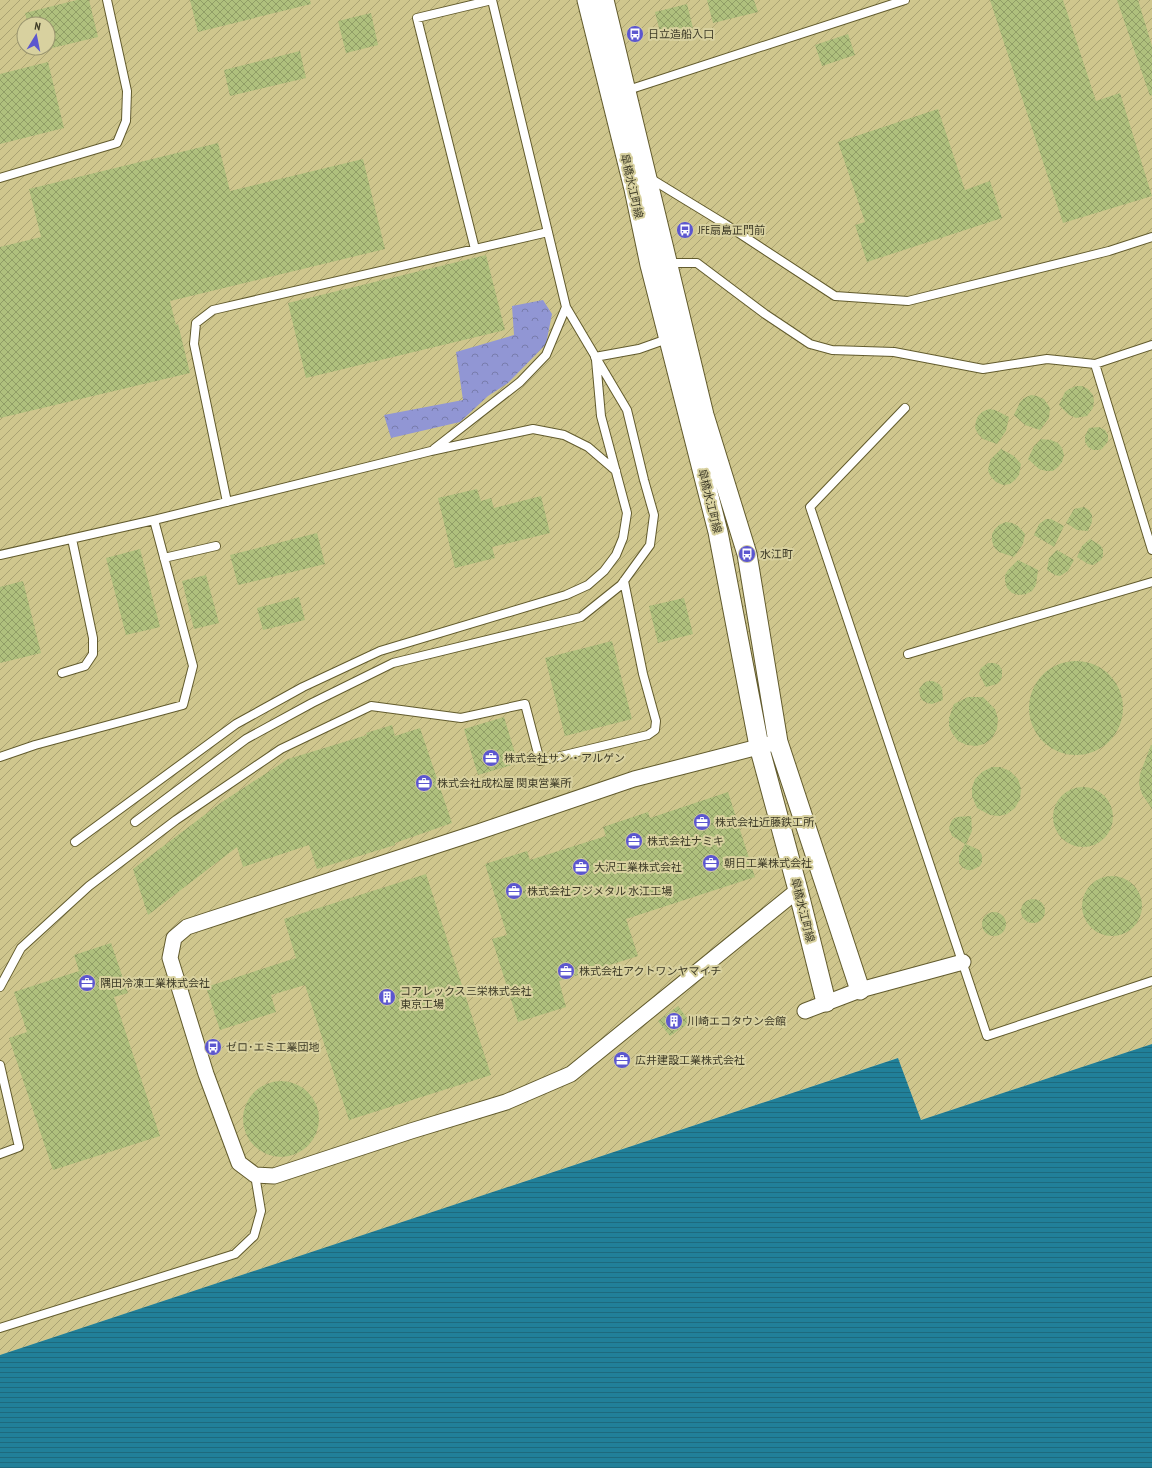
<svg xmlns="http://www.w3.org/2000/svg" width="1152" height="1468" font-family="'PT Sans Narrow','Noto Sans JP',sans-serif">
	<defs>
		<pattern id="industrial-furrows" width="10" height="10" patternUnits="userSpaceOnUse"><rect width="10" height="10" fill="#cfc68d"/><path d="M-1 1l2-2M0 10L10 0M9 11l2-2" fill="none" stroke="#a9a273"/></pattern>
		<pattern id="forest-crowns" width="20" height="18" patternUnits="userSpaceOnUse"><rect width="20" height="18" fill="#9196d4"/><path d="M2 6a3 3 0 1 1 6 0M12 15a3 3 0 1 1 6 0" fill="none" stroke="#787cac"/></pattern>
		<pattern id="water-rules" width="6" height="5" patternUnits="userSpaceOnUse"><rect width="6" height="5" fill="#218099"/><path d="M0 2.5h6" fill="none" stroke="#1e6a7d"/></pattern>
		<pattern id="building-cross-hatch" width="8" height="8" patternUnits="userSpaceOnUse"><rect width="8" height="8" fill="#afc07d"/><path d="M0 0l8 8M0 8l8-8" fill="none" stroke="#909d66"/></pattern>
	</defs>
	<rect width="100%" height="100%" fill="#d8d19f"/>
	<path fill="url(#industrial-furrows)" fill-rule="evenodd" d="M0,0H1152V1044L921,1120L897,1058L0,1355ZM24,24H48V48H24Z"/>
	<path fill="url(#forest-crowns)" d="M543,300L552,314L546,344L508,383L488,396L460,422L391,438L384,415L463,400L456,352L514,335L512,306Z"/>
	<path fill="url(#water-rules)" d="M1152,1044V1468H0V1355L898,1058L921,1120Z"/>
	<path fill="url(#building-cross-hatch)" d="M77,0H89L98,37L48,49V24H28L25,13Z
		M190,0H310L311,4L198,32Z
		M707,0H754L758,12L713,23Z
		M990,0H1063L1096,101L1120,93L1152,196L1063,223Z
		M1117,0H1138L1152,46V95L1150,96Z
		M687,4L693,28L661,36L655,12Z
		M371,13L378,45L346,53L338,21Z
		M848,34L855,55L822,66L815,45Z
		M300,51L306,78L230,96L224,70Z
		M48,62L64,128L0,144V74Z
		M938,109L965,190L990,181L1002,218L867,262L855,225L865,222L838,142Z
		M218,143L230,191L363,159L385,249L170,301L176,325L178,324L190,373L0,418V247L41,237L29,189Z
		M486,255L505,330L306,378L288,303Z
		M1076,386H1082L1088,389L1093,395L1094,401L1093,408L1087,416L1076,418L1069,415L1059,405L1065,392L1069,389Z
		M1031,395L1037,396L1044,399L1050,408L1049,418L1040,430L1025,425L1014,415L1020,402L1024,398Z
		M989,409L995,410L1009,417L1006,431L997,444L983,439L978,434L975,428L976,421L978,416L982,412Z
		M1099,427L1105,430L1108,435V441L1102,449L1098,450H1093L1088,447L1085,442V436L1089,428Z
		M1041,439L1051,440L1058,443L1062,448L1064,455L1062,462L1058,467L1053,471H1046L1039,469L1028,459L1034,446Z
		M1001,449L1014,456L1021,464L1019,475L1015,480L1010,484L1003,485L996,482L991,477L988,471L989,465L991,459Z
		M477,489L481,501L491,498L494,508L541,496L550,533L492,547L495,558L455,568L438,498Z
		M1084,507L1089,510L1092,515V522L1088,531L1077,530L1066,523L1074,509Z
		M1046,519H1051L1064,526L1054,547L1034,535L1039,524Z
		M1006,522L1012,523L1018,526L1025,534L1023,544L1014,557L999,552L994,547L992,541V534L995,529L999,525Z
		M317,533L325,564L238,585L230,555Z
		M1090,539L1100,545L1103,549V556L1101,560L1093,565L1088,564L1077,557L1082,546Z
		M140,549L160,627L126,635L106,558Z
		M1057,550L1074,560L1068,571L1060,576L1055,575L1047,570L1049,558Z
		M1018,560L1038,570L1036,585L1032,591L1026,594L1019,595L1012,593L1007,588L1005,581V575L1008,570Z
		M206,575L219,623L194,629L182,581Z
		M23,581L41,653L0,663V587Z
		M299,597L305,620L263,630L257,608Z
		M684,598L693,634L658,643L649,606Z
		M612,641L632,719L565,736L545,658Z
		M1029 708a47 47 0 1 1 94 0a47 47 0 1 1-94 0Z
		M988,663H994L999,665L1002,670V677L1000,681L997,684L986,687L979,674L981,668Z
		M928,681H933L939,684L942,688L943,700L932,704L927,703L922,700L920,696L919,689L924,683Z
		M968,697H983L995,709L998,719L997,729L992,738L984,744L976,746L967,745L958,741L952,733L949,726V718L954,704Z
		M504,717L518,763L478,775L464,729Z
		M392,725L395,736L420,728L452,823L395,843V845L317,869L309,845L243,867L237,847L148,915L133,869L219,804L288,759L367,735L366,733Z
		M1151,745H1152V809L1142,794L1139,784L1140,774Z
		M992,767H1000L1010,771L1018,779L1021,789L1020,799L1015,808L1007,814L999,816L990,815L977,808L972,796V788L975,779L982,772Z
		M1053 817a30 30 0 1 1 60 0a30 30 0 1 1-60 0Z
		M728,792L755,877L626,919L638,956L559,981L566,1007L518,1022L492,939L507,935L485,864L527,851L530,860L606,836L603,827L648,812L650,818Z
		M971,816L972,831L966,844L979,850L982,855V862L980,866L972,870H967L962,867L959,863V856L965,844L952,836L949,828L951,822L953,819L957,817Z
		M426,874L491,1075L349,1120L305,985L271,995L276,1012L220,1030L206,987L296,958L284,919Z
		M1082 906a30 30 0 1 1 60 0a30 30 0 1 1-60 0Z
		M1021 911a12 12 0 1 1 24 0a12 12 0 1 1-24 0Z
		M982 924a12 12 0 1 1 24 0a12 12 0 1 1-24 0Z
		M111,943L128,993L114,997L160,1136L53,1170L9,1038L27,1032L14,992L79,971L74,955Z
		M678,1006L690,1022L670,1036L658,1021Z
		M243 1119a38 38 0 1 1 76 0a38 38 0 1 1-76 0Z"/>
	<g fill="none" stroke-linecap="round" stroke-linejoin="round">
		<g stroke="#625b2d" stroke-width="10">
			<path id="service" d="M625,91L905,0
				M648,177L725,224L835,296L908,301L1109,251L1152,237
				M0,178L117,143L126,121L127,91L107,0
				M475,249L417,18L492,0
				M668,263H697L765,314L810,344L832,350L894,352L983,369L1047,359L1095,364L1152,345
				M595,357L639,349L670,338
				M1095,364L1152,550
				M905,408L810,507L987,1036L1152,981
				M434,449L520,382L546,355L566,307
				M227,502L194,344L196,323L213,310L548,232
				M0,555L154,520L431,451L533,429L564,435L588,447L616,471
				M164,558L216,546
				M908,654L1152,582
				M62,673L85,666L93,654V638L72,539
				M0,757L35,745L183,705L193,666L154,520
				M135,822L246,739L312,703L393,663L581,617L621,585L650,545L654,515L644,480L627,410L566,307L492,0
				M75,842L236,724L303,687L380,651L566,595L588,585L604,571L616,555L623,538L627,513L601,416L596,360
				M0,987L21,948L89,886L176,820L281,749L371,706L461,718L525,704L540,761L648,735L655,730L656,721L643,674L624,581
				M0,1065L19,1147L0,1154
				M0,1328L235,1254L254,1236L261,1211L255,1175"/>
		</g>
		<g stroke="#625b2d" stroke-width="17">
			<path id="minor" d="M778,742L634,779L478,832L187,927L174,938L170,958L206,1074L239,1163L255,1175L274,1176L411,1131L506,1102L571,1074L798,890
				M805,1011L860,990L963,962"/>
		</g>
		<g stroke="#625b2d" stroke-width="21">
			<path id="tertiary" d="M587,0L634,189L650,265L718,532L759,746L798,890L826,1002
				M604,0L704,415L747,554L778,742L860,990"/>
		</g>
		<use href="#service" stroke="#fff" stroke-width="8"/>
		<use href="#minor" stroke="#fff" stroke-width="15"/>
		<use href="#tertiary" stroke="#fff" stroke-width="19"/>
	</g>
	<defs>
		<g id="bus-disc" transform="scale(0.9)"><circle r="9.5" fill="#5c57cf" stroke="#d8d19f"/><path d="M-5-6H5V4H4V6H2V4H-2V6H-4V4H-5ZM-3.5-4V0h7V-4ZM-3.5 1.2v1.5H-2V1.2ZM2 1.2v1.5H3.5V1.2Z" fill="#fff"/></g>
		<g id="office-disc" transform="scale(0.9)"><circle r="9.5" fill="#5c57cf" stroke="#d8d19f"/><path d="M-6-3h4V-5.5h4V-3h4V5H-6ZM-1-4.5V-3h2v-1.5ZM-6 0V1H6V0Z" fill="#fff"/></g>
		<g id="building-disc" transform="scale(0.9)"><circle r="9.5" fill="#5c57cf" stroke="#d8d19f"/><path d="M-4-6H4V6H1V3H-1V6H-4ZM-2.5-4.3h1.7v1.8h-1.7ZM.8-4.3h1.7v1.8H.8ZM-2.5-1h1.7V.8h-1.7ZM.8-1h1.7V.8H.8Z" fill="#fff"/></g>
	</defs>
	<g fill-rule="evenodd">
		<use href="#bus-disc" x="635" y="34"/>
		<use href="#bus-disc" x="685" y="230"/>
		<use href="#bus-disc" x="747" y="554"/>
		<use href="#office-disc" x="491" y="758"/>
		<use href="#office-disc" x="424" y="783"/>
		<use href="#office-disc" x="702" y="822"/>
		<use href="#office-disc" x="634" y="841"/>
		<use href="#office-disc" x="711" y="863"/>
		<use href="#office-disc" x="581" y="867"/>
		<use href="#office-disc" x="514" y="891"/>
		<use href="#office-disc" x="566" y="971"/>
		<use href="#office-disc" x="87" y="983"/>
		<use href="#building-disc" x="387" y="997"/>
		<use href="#building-disc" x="674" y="1021"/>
		<use href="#bus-disc" x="213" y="1047"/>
		<use href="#office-disc" x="622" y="1060"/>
	</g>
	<g text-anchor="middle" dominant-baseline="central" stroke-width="4" stroke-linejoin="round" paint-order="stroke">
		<g font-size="11" fill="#3e3b27" stroke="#d8d19f" text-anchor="start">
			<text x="648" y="34">日立造船入口</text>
			<text x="698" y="230">JFE扇島正門前</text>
			<text x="760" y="554">水江町</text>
			<text x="504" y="758">株式会社サン・アルゲン</text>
			<text x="437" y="783">株式会社成松屋 関東営業所</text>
			<text x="715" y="822">株式会社近藤鉄工所</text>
			<text x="647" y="841">株式会社ナミキ</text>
			<text x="724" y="863">朝日工業株式会社</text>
			<text x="594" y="867">大沢工業株式会社</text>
			<text x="527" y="891">株式会社フジメタル 水江工場</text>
			<text x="579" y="971">株式会社アクトワンヤマイチ</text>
			<text x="100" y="983">隅田冷凍工業株式会社</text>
			<text x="400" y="991">コアレックス三栄株式会社<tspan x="400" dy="13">東京工場</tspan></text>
			<text x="687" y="1021">川崎エコタウン会館</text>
			<text x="226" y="1047">ゼロ･エミ工業団地</text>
			<text x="635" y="1060">広井建設工業株式会社</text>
		</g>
		<g font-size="11" fill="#3e3b27" stroke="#d8d19f">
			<text transform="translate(632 186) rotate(77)">皐橋水江町線</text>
			<text transform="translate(710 501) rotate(76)">皐橋水江町線</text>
			<text transform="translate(803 910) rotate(76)">皐橋水江町線</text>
		</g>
	</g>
	<g transform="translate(36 36) rotate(10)"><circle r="19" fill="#d8d19f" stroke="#9a956f"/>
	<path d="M0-3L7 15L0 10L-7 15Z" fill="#5c57cf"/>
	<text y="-6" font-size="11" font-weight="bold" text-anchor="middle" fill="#3e3b27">N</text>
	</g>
</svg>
